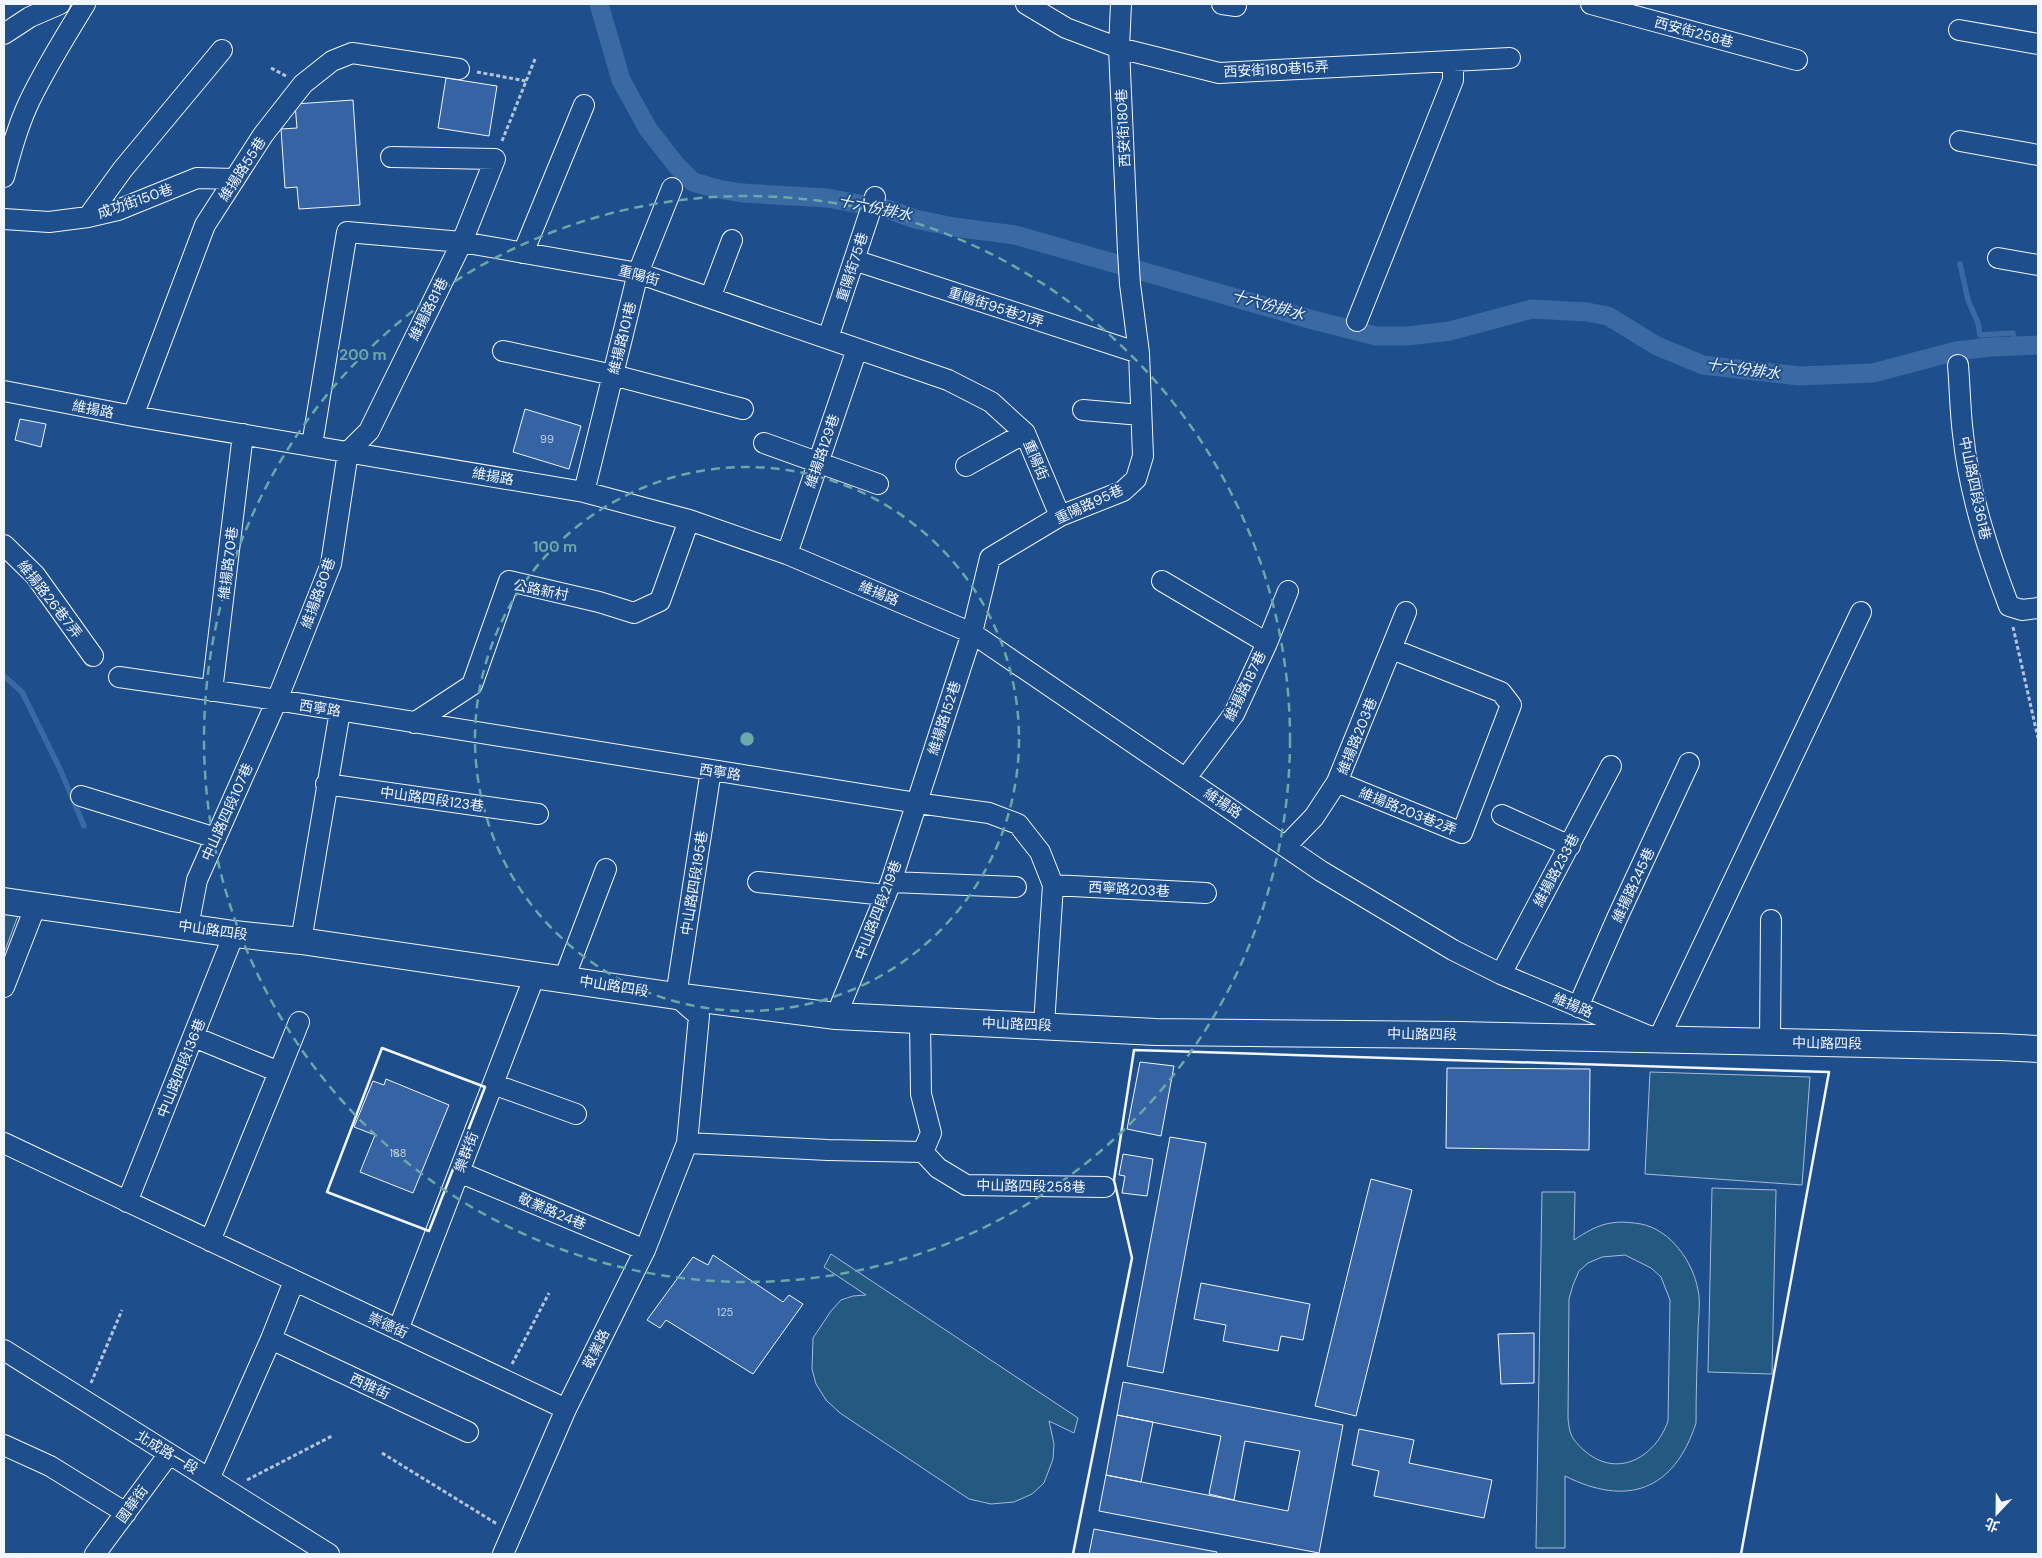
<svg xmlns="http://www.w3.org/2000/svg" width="2042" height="1558" font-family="'DM Sans','Noto Sans TC',sans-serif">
	<rect width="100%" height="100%" fill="#1f4e8c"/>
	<path fill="#245a82" stroke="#a8bbd7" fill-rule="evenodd" d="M4,911L19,913L4,953Z
		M1650,1072L1810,1077L1802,1185L1645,1174Z
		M1712,1188L1776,1190L1772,1374L1708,1372Z
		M1542,1192H1575L1574,1240C1598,1224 1612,1219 1641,1224C1671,1230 1693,1262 1698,1290C1701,1303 1698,1318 1698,1332C1697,1362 1696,1393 1696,1423C1674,1491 1627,1507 1565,1476V1548H1536ZM1625,1255L1651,1268L1661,1277L1670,1300L1668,1421C1656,1456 1619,1479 1586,1452C1581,1448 1573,1440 1571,1434C1569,1430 1569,1424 1568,1419L1569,1299L1573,1285L1579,1271L1588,1263L1602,1257Z
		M831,1254L1078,1418L1074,1433L1049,1421L1054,1444L1053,1459L1044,1483L1032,1494L1014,1502L991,1504L969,1499L840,1413L826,1400L816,1384L812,1369L813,1338L831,1311L841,1300L853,1296L866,1295L824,1267Z"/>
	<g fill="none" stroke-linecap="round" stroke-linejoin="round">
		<path stroke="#3b69a3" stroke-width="5.5" d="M1960,264L1968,300L1978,323L1980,335L2013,333L2014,346
			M4,676L22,692L60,769L84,826"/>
		<path stroke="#3b69a3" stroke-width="19" d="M599,4L621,80L648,129L677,166L693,182L718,189L742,193L827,198L887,209L915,219L954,227L1015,235L1313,320L1376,336H1407L1450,331L1532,309L1587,312L1608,316L1657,346L1703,365L1800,376L1873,373L1956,351L1991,347L2038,345"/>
	</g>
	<path fill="#3563a3" stroke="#f2f6ff" d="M446,78L497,86L489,136L438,128Z
		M353,100L360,205L299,209L297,187L285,188L281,129L297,128L295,104Z
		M525,409L581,426L569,469L513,452Z
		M20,419L46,424L41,447L15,440Z
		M1140,1062L1174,1066L1161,1136L1127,1129Z
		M1447,1068L1590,1069L1589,1150L1446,1148Z
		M386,1079L449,1105L413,1193L360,1172L375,1135L354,1127L373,1081L384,1085Z
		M1170,1137L1206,1143L1163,1373L1127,1366Z
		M1123,1154L1153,1159L1147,1196L1122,1193L1125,1176L1119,1175Z
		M1371,1179L1412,1190L1356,1416L1315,1406Z
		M713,1255L783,1302L789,1295L803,1304L753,1374L666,1320L660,1328L647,1320L693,1257L708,1265Z
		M1201,1283L1310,1304L1303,1340L1281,1336L1278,1351L1223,1341L1226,1325L1194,1319Z
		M1534,1333V1383L1501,1384L1498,1334Z
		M1123,1382L1343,1425L1319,1553L1099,1511L1106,1475L1288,1511L1300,1451L1245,1441L1234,1500L1209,1494L1221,1436L1117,1415Z
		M1117,1415L1153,1422L1141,1482L1106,1475Z
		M1359,1429L1414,1440L1409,1463L1492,1480L1484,1518L1374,1496L1379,1471L1352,1465Z
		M1094,1529L1217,1552L1216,1554H1089Z"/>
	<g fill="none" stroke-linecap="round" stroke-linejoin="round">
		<g stroke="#f2f6ff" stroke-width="22">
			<path id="minor" d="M1026,4L1066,28L1119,48L1219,73L1510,58
				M1222,4L1236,6
				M1591,4L1797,60
				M1959,30L2038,44
				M4,34L30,17L60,4
				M1960,141L2038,155
				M4,177C11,151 18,125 30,100C46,67 66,35 85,4
				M88,217L123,169L222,50
				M4,219L49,222L88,217L118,210L197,178L235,179
				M523,253L584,105
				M1998,258L2038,265
				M854,260L1139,353
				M710,298L732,240
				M1357,321L1453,80V61
				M828,338L875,197
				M503,351L613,375L743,409
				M1958,365C1960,388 1960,411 1963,434C1969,493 1988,551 2009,606L2022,610L2038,608
				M4,391L133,416L584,492L689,520L787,554L972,633L1321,871L1453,950L1501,974L1658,1040L1861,612
				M1083,410L1141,415
				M133,416L205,225L263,135L303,84L332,61L352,53L459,69
				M764,443L878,484
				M312,445L347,232L462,242L638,273L948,380L991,402L1025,433L1060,516
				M348,452L369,431L462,242L495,159L391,157
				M966,466L1025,433
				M584,492L638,273L672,188
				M4,545L35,575L93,656
				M787,554L857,349
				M1162,581L1267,643L1234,714L1186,778
				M1267,643L1288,591
				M119,677L277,700L917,803L989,813L1018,824L1040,852L1053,885L1044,1025
				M212,691L243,434
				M414,723L472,685L509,581L599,602L634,613L660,601L689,520
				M1337,782L1462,833L1511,705L1501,692L1392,649
				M326,784L538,814
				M81,796L216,838
				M1502,815L1570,846
				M1286,846L1314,817L1337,782L1406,612
				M758,882L886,895
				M891,882L1016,887
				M1053,885L1206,893
				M188,927L197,880L277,700L331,564L348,452
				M301,941L340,711
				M1501,974L1611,766
				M564,979L606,869
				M4,987L36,905
				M1578,1007L1618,916L1689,763
				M836,1016L891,882L972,633L990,558L1060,516L1123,491L1136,479L1143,456L1139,353L1130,284L1128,252L1119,48L1121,4
				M920,1021L921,1094L931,1133L923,1152
				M194,1037L279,1072L210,1241
				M1770,1041L1771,920
				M279,1072L299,1022
				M493,1084L576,1114
				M4,1143L566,1409
				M687,1143L828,1150L923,1152
				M923,1152L938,1168L966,1185L1105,1187
				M459,1172L645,1250
				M127,1202L234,934
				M398,1330L535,975
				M271,1339L468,1432
				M4,1350C112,1419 221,1485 329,1554
				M4,1445L50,1466L126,1513
				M210,1477L271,1339L294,1281
				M95,1554L169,1454
				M503,1554L566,1409L645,1250L687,1143L699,1016L676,996L711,770"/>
		</g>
		<g stroke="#f2f6ff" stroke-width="28">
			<path id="major" d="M4,901L234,934L301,941L676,996L836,1016L1156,1032L1459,1035L2000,1047L2038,1049"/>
		</g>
		<path stroke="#b3c4dc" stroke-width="3" stroke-dasharray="4 2.5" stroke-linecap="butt" d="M271,68L286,76
			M477,72L526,81
			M502,141L535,59
			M2013,627L2038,738
			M512,1364L549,1293
			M91,1383L122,1310
			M382,1453L497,1524
			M247,1480L332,1436"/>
		<use href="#minor" stroke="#1f4e8c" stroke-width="20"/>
		<use href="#major" stroke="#1f4e8c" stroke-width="26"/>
		<path stroke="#f2f6ff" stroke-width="2.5" d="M382,1048L485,1087L429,1231L327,1192Z
			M1073,1554L1132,1258L1114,1180L1134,1050L1829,1072L1741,1554"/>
	</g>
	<g fill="none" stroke="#6aa9a8" stroke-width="2.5" stroke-dasharray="9 6">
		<circle cx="747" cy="739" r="272"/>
		<circle cx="747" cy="739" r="543"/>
	</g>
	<g text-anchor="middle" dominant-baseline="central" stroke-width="4" stroke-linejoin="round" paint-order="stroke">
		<g font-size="11" fill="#c3d1e8">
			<text x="547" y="439">99</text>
			<text x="398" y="1153">188</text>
			<text x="725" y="1312">125</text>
		</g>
		<g font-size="14" fill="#f2f6ff" stroke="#1f4e8c">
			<text transform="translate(1694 32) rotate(15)">西安街258巷</text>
			<text transform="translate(1276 69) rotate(-3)">西安街180巷15弄</text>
			<text transform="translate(1123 128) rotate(-93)">西安街180巷</text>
			<text transform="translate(242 169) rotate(-57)">維揚路55巷</text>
			<text transform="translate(135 201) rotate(-19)">成功街150巷</text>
			<text transform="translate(852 267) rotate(-72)">重陽街75巷</text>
			<text transform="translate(639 275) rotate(15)">重陽街</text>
			<text transform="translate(996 307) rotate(18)">重陽街95巷21弄</text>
			<text transform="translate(428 309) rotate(-63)">維揚路81巷</text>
			<text transform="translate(622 338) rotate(-76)">維揚路101巷</text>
			<text transform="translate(93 409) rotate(11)">維揚路</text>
			<text transform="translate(822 451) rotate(-71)">維揚路129巷</text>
			<text transform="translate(1036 460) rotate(67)">重陽街</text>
			<text transform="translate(493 476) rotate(10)">維揚路</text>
			<text transform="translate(1975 488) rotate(78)">中山路四段361巷</text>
			<text transform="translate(1089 504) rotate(-25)">重陽路95巷</text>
			<text transform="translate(228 563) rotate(-83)">維揚路70巷</text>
			<text transform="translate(541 590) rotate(11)">公路新村</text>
			<text transform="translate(318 593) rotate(-70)">維揚路80巷</text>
			<text transform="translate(879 593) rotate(23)">維揚路</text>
			<text transform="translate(50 599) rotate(52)">維揚路26巷7弄</text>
			<text transform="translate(1245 686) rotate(-64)">維揚路187巷</text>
			<text transform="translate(320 708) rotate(9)">西寧路</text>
			<text transform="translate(944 718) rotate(-72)">維揚路152巷</text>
			<text transform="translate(1357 736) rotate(-68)">維揚路203巷</text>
			<text transform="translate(720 772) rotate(9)">西寧路</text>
			<text transform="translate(432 799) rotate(8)">中山路四段123巷</text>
			<text transform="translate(1223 803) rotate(34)">維揚路</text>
			<text transform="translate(1408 811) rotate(22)">維揚路203巷2弄</text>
			<text transform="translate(227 812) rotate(-66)">中山路四段107巷</text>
			<text transform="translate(1556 870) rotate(-62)">維揚路233巷</text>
			<text transform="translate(694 883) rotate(-81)">中山路四段195巷</text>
			<text transform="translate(1633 885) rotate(-65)">維揚路245巷</text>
			<text transform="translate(1129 889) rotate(3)">西寧路203巷</text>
			<text transform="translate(878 910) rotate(-69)">中山路四段219巷</text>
			<text transform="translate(213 930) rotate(8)">中山路四段</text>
			<text transform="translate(614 986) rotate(9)">中山路四段</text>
			<text transform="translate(1573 1005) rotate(23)">維揚路</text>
			<text transform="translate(1017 1024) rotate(2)">中山路四段</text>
			<text transform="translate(1422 1034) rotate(1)">中山路四段</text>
			<text transform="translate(1827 1043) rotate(1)">中山路四段</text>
			<text transform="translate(181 1068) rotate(-68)">中山路四段136巷</text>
			<text transform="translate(466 1152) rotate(-69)">樂群街</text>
			<text transform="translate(1031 1186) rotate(1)">中山路四段258巷</text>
			<text transform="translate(552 1211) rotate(23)">敬業路24巷</text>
			<text transform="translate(388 1325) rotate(25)">崇德街</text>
			<text transform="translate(596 1349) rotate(-64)">敬業路</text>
			<text transform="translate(370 1386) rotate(25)">西雅街</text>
			<text transform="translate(167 1452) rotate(31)">北成路一段</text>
			<text transform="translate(132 1504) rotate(-54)">國華街</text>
		</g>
		<g font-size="15" font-style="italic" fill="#f2f6ff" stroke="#1f4e8c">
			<text transform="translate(875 208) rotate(12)">十六份排水</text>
			<text transform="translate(1268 305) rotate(16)">十六份排水</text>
			<text transform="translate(1743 369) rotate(8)">十六份排水</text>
		</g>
	</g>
	<circle cx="747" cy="739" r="8" fill="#6aa9a8" stroke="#1f4e8c" stroke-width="2.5"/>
	<g font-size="15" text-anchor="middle" font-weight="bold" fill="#6aa9a8" stroke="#1f4e8c" stroke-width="4" stroke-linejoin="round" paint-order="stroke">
		<text x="363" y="360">200 m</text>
		<text x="555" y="552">100 m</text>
	</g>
	<rect width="2042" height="1558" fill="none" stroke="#f2f6ff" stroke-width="10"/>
	<g transform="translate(1997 1513) rotate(202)" stroke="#1f4e8c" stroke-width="4" paint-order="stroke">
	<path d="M0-4L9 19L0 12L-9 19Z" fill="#f2f6ff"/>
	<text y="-8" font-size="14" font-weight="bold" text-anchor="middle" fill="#f2f6ff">北</text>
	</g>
</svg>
